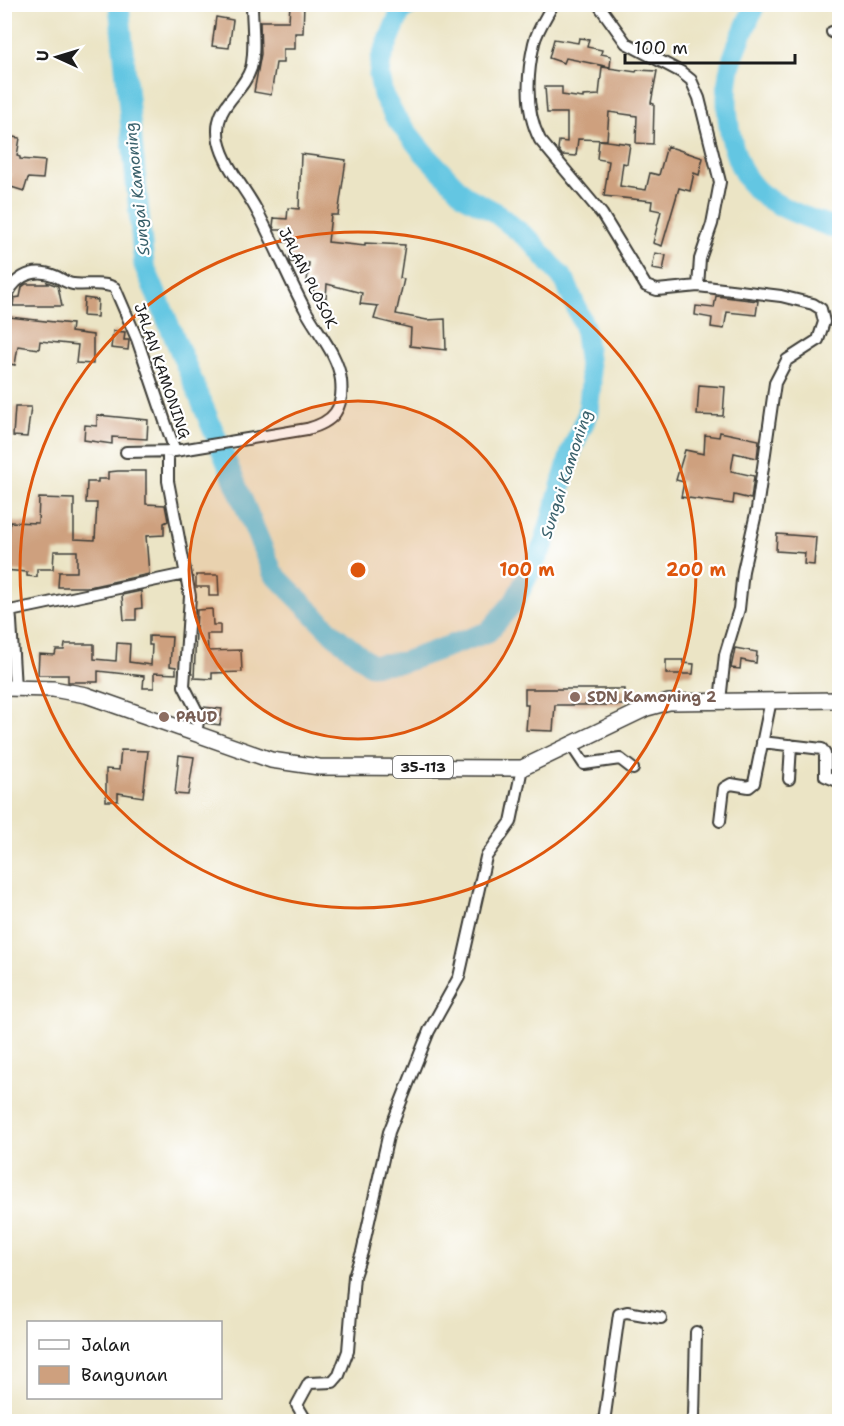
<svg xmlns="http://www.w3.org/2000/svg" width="844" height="1426" font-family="'Shantell Sans',sans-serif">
	<rect width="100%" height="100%" fill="#fff"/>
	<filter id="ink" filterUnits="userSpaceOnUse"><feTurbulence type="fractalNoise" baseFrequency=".0167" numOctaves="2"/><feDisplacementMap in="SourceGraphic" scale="12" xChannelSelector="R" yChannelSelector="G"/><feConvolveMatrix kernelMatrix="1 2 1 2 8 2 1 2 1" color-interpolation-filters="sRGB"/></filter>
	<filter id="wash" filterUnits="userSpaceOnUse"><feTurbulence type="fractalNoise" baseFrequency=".008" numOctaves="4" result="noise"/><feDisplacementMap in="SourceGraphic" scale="24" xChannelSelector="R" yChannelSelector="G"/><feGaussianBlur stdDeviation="1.35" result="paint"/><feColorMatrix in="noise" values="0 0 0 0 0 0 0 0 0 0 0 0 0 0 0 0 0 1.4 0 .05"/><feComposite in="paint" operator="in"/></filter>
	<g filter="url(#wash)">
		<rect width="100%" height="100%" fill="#ebe4c5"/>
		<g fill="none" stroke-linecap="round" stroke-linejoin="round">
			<path stroke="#64c6e2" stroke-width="21" d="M119,4L144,265L273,573L333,634L371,665L404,662L488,632L514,602L544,544L571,452L588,413L591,383L584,326L565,281L532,242L493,211L465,196L422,151L395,117L383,95L379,75L381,59L400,13L410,4
				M755,4C747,24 737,44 731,64C721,103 729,171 764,196C787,212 814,220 840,230"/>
		</g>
		<g id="blocks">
			<path fill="#cea07e" d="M290,4H304L303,33H295V49H283V63H276L271,95L254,92L261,54L260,21H289Z
				M216,17L233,20L229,48L212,46Z
				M579,38L589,39L587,47L602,50L601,54L611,56L610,67L566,58L564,63L549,58L554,39L578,43Z
				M602,67L636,72L637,70L657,71L651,103L654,104L653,144L636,143L637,116L609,112L607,140L578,139L576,156L562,155L558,149L559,141L567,142V113H547L545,87H562V95L583,98V96L599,95Z
				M4,136L20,138L17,156L20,157V159L45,161L43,179L28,178L24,191L8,186L11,174L4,173Z
				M599,140L630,144L627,164L623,163L620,186L646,190L650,173L659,175L667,146L703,158L699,175L694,173L690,191L679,188L662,246L653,243L661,211L651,209L652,201L604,196L609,161L597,159Z
				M301,154L346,160L338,215H331L328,242L365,246V243L405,245L400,278L404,279L396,314L427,320L445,319L446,350L410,346L411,328L374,319L378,306L360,304L362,293L327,284L326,298L313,297L314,283L307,282L309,263L290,262V242H283L284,230H275L273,226L274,218L287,219L288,208L299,209Z
				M655,253L666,255L663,271L652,269Z
				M47,282L58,286L62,306H13L14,298L20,297L22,287L26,284H48Z
				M716,296L758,301L756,315L727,312L724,329L711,327L712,318L695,315L696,306L714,308Z
				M84,298L98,300L97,317L83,316Z
				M9,317L72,324L71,332L93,335V364L76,363L78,345L40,341L39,349L18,346L15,365L5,363Z
				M113,331L125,332L124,340H129L128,350L111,348Z
				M699,385L725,387L723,416L697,415Z
				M15,407H31L27,437L13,436Z
				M97,415L148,420L147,439L112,437V444L84,440L85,425L97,426Z
				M720,432L759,440L757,458L734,453L731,471L754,476L751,499L734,495L733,504L681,497L684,482L676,480L685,450L704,454L705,435L719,437Z
				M118,471H146V504L165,505L168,521L164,523V535L146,536L149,574L89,587H58L59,572H77V551H54L53,569H37V577L27,576V572L4,570V536L9,537L10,522L38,523L39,498L74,499V539L95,540L97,503H86L87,482H98V479H108V472Z
				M777,534L816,537L814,565L804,564L805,553L776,551Z
				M196,575H218L219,596H209V587H196Z
				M141,591L142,608L136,609V620H124L122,595Z
				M212,609L213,625H220V634H207L208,651L241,650L242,672L212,673V679L194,678L197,610Z
				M149,636L172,637L170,666L176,667V674L154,673V688H143L144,676L98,671V682H68V675H38L39,654L55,655L56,650H64L65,644H94V659L116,661L117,643L130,644L129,662L151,665L152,645H149Z
				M735,648L757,652L756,663L741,660L740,669L731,668Z
				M666,660H683V663L694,664L693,674H666Z
				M525,689H624V705H555L553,731L526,730L528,705H525Z
				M203,707L222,709L220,725L205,723Z
				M121,750L148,751L143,797L118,793V801H106V769L119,770Z
				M179,755L194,757L188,795L175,794Z"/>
		</g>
	</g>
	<g filter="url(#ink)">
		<use href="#blocks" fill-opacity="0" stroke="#3b3a35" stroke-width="1.5"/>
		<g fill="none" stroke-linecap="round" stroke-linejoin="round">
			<g stroke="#3b3a35" stroke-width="14">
				<path id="street" d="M553,4C547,16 537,30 534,43C527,74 525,111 540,140L602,214L646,286L657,290L698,286
					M598,4L626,43L681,72L691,80L699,98L720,182L712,224L700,259L698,286L781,296L813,304L821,309L824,322L818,340L787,360L775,383L757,509L743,571L739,609L725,655L720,701
					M832,32L840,36
					M4,303C11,279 31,266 55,276C62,279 66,283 73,284C86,286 103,281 115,288L137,339L175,451
					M168,451V481L190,596L184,686L199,715L196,734
					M126,452L175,451L307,429C334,422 344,409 341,380C338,355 318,333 306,311C288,278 274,242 256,209C244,187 224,165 219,141C212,105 242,96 251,68C256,49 252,24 252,4
					M10,611L185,574
					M4,612L10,611L11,621L15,688
					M762,742L822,749L825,754V776L840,782
					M570,743L584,764L620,759L633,769
					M789,779L791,745
					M720,821L724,788L731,784L749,787L754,783L771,700
					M307,1422L297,1405L309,1383L333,1382L339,1375L348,1351L354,1276L362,1252L389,1132L429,1031L459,977L486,857L511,822L522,768
					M604,1422L619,1314L627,1312L661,1318
					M691,1422L694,1416L696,1332"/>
			</g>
			<g stroke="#3b3a35" stroke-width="18">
				<path id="primary" d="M4,688L53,689L86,695L271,760L319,767L522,768L647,708L669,702L840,700"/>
			</g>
			<use href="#street" stroke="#fff" stroke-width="10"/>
			<use href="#primary" stroke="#fff" stroke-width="15"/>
		</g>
	</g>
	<circle cx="358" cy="570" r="169" fill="#de560d" fill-opacity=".12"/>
	<g fill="none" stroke="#de560d" stroke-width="3">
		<circle cx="358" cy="570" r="169"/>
		<circle cx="358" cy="570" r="338"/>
	</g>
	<g fill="#8d6e63" stroke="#fff" stroke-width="2">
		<circle cx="575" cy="697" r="6"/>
		<circle cx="164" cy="717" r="6"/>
	</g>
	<g text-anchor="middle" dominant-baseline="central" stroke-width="4.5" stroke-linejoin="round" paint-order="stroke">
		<rect fill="#fff" stroke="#606060" stroke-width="1.5" x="393" y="756" width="60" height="22" rx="4.5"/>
		<g font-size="14" font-weight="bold" fill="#1c1c1c">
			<text x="423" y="767">35-113</text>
		</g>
		<g font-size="15" fill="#1c1c1c" stroke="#fff">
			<text transform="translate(308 278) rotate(63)">JALAN PLOSOK</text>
			<text transform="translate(162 371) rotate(71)">JALAN KAMONING</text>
		</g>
		<g font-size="15" font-weight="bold" fill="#785e54" stroke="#fff" text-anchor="start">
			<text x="587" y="697">SDN Kamoning 2</text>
			<text x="176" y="717">PAUD</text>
		</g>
		<g font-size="16" font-style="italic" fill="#39606b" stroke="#fff">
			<text transform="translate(137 189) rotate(-96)">Sungai Kamoning</text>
			<text transform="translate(566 474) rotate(-72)">Sungai Kamoning</text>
		</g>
	</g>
	<circle cx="358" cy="570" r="9" fill="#de560d" stroke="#fff" stroke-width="3"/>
	<g font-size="18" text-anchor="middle" font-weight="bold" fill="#de560d" stroke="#fff" stroke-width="4.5" stroke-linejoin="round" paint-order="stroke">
		<text x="527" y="576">100 m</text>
		<text x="696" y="576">200 m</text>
	</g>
	<rect width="844" height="1426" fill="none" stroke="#fff" stroke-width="24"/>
	<rect x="27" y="1321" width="195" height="78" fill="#ffffff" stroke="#a4a4a4" stroke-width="1.5"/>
	<rect x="39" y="1340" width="30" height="9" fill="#ffffff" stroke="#a4a4a4" stroke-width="1.5"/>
	<text x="81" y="1351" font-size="18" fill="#1c1c1c">Jalan</text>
	<rect x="39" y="1366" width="30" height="18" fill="#cea07e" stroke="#a4a4a4" stroke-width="1.5"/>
	<text x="81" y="1381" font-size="18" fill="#1c1c1c">Bangunan</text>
	<g transform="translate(57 57) rotate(274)" stroke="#ffffff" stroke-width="4.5" paint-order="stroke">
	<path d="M0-4.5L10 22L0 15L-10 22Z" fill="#1c1c1c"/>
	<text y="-9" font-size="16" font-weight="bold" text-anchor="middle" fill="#1c1c1c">U</text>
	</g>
	<path d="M625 54v9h170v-9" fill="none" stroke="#1c1c1c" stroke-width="3"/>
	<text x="634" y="54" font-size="18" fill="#1c1c1c" stroke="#ffffff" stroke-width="4.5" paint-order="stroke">100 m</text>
</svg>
